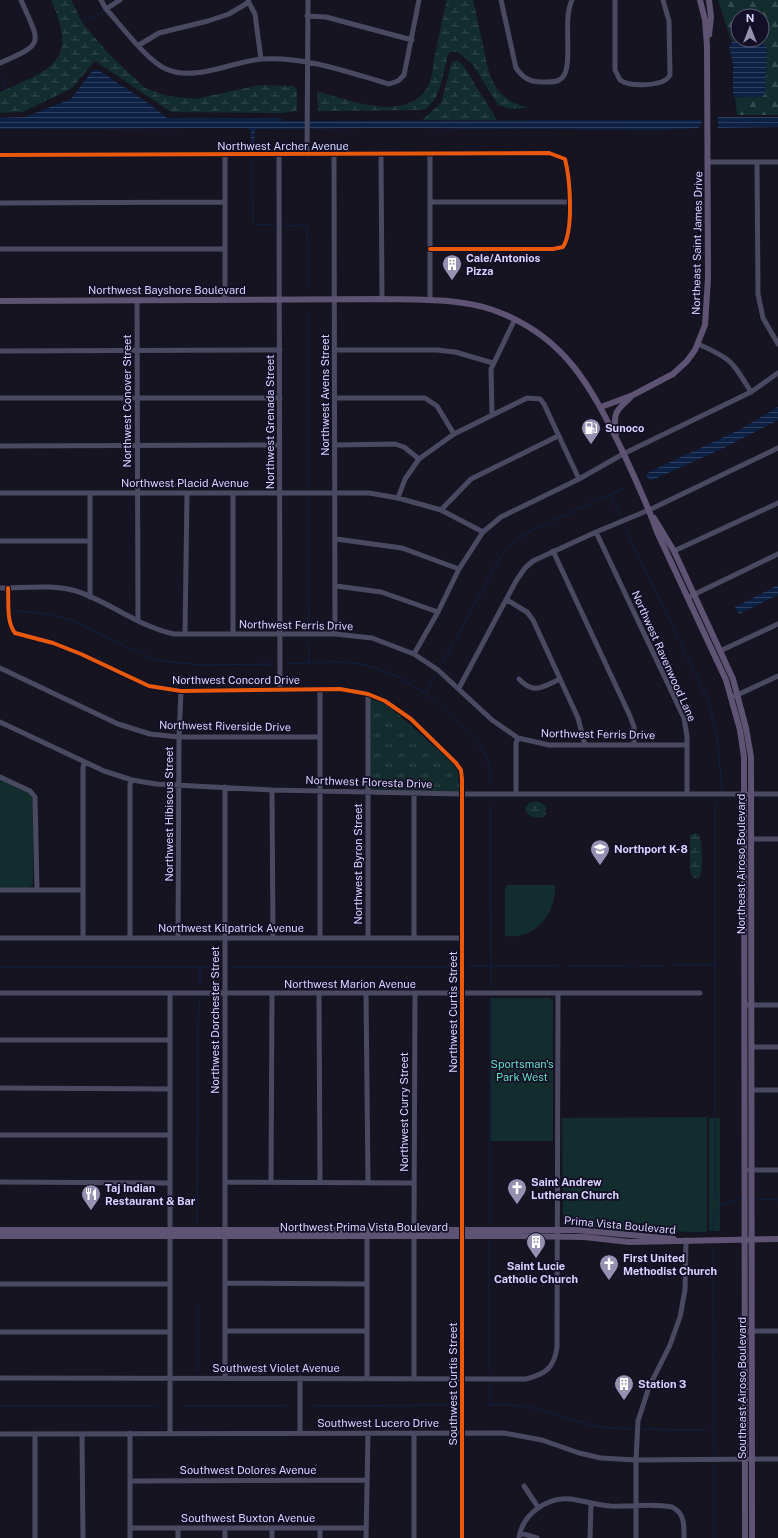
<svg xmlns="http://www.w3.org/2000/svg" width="778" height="1538" font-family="'Public Sans',sans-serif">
	<defs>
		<pattern id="grass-tufts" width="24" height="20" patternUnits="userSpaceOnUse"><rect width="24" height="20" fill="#132c2d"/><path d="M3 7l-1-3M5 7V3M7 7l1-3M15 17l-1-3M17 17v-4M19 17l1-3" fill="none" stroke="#354a4c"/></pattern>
		<pattern id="forest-firs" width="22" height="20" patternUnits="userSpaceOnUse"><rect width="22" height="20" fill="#132c2d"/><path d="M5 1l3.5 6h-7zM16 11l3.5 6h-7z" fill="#354a4c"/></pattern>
		<pattern id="wetland-marsh" width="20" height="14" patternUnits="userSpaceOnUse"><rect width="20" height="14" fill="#132c2d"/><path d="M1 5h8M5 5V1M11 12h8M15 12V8" fill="none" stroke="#354a4c"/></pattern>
		<pattern id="water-rules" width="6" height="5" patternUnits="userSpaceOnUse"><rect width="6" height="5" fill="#0d2144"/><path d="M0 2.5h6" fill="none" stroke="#304060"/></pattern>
	</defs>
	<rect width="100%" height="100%" fill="#161421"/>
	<path fill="url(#grass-tufts)" d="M370,697L384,702L453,763L457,767L460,792L370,789Z"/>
	<path fill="url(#forest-firs)" fill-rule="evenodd" d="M718,0H778V115H737L735,97H761L765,94V69L753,41L732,42ZM738,16H762V40H738Z"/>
	<path fill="url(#wetland-marsh)" d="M51,0H71L83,24L109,54L145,88L168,96L195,99L259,85L293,86L297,90V111L281,113L171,112L95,61L72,88L23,112L0,113V92C52,69 79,61 51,0Z
		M447,0H473C476,13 479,27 482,40C488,71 491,99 527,107V108L510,109L498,105L473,65L458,52H450L448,55C443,73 441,100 424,110L318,111L317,91C349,100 410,125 429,84C432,77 433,68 434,60C438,40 442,20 447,0Z
		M457,60L463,65L497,120H422L441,103L452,62Z
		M538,801L546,806V814L543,817C534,819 527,817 525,808L529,803Z
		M696,833L700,836C702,845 704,871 698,879L692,877L690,868V835Z"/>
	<path fill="#132c2d" d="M0,779L30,793L34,802L33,885L29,888L0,889Z
		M507,885H555C557,913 535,941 505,936V889Z
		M491,998H550L553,1001V1141H491Z
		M707,1117V1232L622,1231L563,1224L562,1118Z
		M709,1118H720V1231H709Z"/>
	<path fill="url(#water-rules)" d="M753,41L762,43L767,48L765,94L761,97H733V65L729,46L732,42Z
		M93,70H98L148,103L167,118H280L282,121L701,120L702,124L698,128L657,130L395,128L257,129L255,131L254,148L252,150L251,148V130L247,128L0,129V118L25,117L71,99Z
		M718,117H778V127L718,128Z
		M778,407V420L726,447L650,481L646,476L648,473L653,470L739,430Z
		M778,585V595L739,614L735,607Z"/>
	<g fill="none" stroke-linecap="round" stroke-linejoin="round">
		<path stroke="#0d2144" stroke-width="1" d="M82,23L103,11
			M0,77L6,90
			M252,157L253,224L273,225
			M284,226L307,225L308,289
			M308,488V311
			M611,495L620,516
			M308,496L309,628
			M624,526L708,700L717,736L722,789
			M0,611H2
			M16,611L49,614L71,620L155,660L199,665L274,664
			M309,643V663
			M287,664C311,663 337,660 360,664C402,672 437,700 465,730C471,737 479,744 484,753C490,764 490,774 490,786
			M442,664L501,556L517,539L531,531L626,487
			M426,693L435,676
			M715,803V1195L721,1205
			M490,805L491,987
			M673,965H714
			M470,966H559
			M567,966H629
			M638,966H664
			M0,967H218
			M232,967H456
			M200,986V967
			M490,999V1223
			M757,1199L778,1200
			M197,1223L198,1017L200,999
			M713,1231C713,1211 720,1202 740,1199
			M489,1243V1371
			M713,1248L714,1453
			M198,1372V1305
			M490,1385V1404
			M488,1405C527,1402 549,1413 584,1423C599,1428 615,1428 631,1429
			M0,1406H157
			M183,1406H287
			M313,1406L448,1405
			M643,1429L706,1430
			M714,1466V1538"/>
		<path stroke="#4a4962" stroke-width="5" d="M101,0L106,9C121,25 147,61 166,69C195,82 231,62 261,59C305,56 347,72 389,84L398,81L404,75L419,0
			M501,0L516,68C523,78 530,82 542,82C549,82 557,83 562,78C574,67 562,19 572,0
			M615,0V70L620,80C630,87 664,87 670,75L669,21L663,0
			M248,1L255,14L261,59
			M106,9L120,0
			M307,16L326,17L412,40
			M139,45L159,33L208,21L229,14L249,2
			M0,63C46,43 40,44 21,0
			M0,155L549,153L565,159C570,178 574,230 563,247L553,249H430
			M279,155L280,689
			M307,155L308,0
			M334,155L335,634
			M381,155L382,299
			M708,162H778
			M757,162L758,294L763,318L778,344
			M430,202H569
			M0,203L225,202
			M0,249H225
			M137,300L138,621
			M225,300V155
			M430,300V154
			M698,344C732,359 732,361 751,392
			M335,350H437L455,352L493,363
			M0,351L280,350
			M0,398H280
			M335,398H425L437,406L454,434
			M492,415L491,369L515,319
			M335,445L395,444L404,447L419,459
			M0,446L280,445
			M0,493H369L398,498L441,510L483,532
			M233,493V634
			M90,494V597
			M398,498L405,479L419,459L454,434L527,398L540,399L544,404L579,479
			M441,510L471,479L558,436
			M596,532L684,718L687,736V794
			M336,539L402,548L459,569
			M0,541H90
			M553,551L630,716L634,727V745
			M674,551L778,503
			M336,586L381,592L438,612
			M0,588C24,588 53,584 76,591C110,602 139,627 174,634H335L372,638L414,654L438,670L492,720L518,738L549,745H687
			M8,588C9,603 6,621 15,633L53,643L81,654L149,686L181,691L340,689L368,694L385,701L411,719L456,763L461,770L462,779V1538
			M691,596L778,554
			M507,600L527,612L533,620L578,718L585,745
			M185,634L187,494
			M720,651L778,624
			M414,654L438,612L459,569L483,532L501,517L579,479L623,454L751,392L778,373
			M0,668L118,724L150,734L179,737H319
			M519,679C534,695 543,687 560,679
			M459,688L516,581L525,568L533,561L596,532L649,510L778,448
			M320,690V938
			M735,696L778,676
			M0,722L104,771L132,780L156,784L272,790L462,794H778
			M0,777L30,791L35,797L37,890
			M225,787V1229
			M272,790L273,938
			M516,794V743L518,738
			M752,839H778
			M0,890H83
			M83,937V768L84,763
			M0,938H462
			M130,938V784L132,780
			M178,938L179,737L181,691
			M368,938V694
			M414,938V793
			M0,993H700
			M366,993L368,1182
			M319,994L320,1182
			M748,1005H778
			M0,1040H170
			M752,1047H778
			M0,1088L170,1089
			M753,1090H778
			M0,1135H170
			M748,1170H778
			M0,1182L170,1183
			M226,1182L414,1183
			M271,1182L272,994
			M414,1229L415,994
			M225,1283L367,1284
			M0,1284H170
			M225,1331H367
			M745,1331H778
			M0,1332H170
			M0,1378L526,1379C545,1374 554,1369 557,1347L558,993
			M225,1378V1237
			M300,1378V1433
			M367,1378V1233
			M414,1379V1237
			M170,1432V994
			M0,1434L504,1433L542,1440L579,1453L601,1458L636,1460L778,1459
			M35,1434V1538
			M82,1434L83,1538
			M414,1434V1538
			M130,1481L367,1480
			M524,1486L538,1507
			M130,1528H366
			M272,1528V1538
			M320,1528V1538
			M520,1533L537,1538
			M130,1538V1433
			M178,1538V1528
			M225,1538V1528
			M366,1538L368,1434
			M519,1538C522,1515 547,1496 571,1499C584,1501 597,1505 610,1506C630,1507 652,1503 672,1507C685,1513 684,1526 684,1538
			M590,1538L591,1504
			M636,1538V1460L638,1421L649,1387L670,1345L680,1317L685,1290L686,1240"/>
		<path stroke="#5e5373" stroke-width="6" d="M709,35L711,17L709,0
			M0,301L382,299C419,300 457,298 493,310C564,335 590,385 621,448C634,476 647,503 657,532L726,680L740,730L744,757L745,1538
			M601,407L633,395L673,374L687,361L695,350L705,325L708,278L707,46L705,20L700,0
			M616,434C613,414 615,411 630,398
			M654,518L674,551L733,679L746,728L751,757L752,1538
			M0,1230H576L674,1239
			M0,1236H517L584,1237L629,1242L778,1239"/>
		<g stroke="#130f26" stroke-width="6">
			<path id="cycleway" d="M0,155L549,153L565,159C570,178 574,230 563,247L553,249H430
				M8,588C9,603 6,621 15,633L53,643L81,654L149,686L181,691L340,689L368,694L385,701L411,719L456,763L461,770L462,779V1538"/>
		</g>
		<use href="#cycleway" stroke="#e8590c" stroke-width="4"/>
	</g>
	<defs>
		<g id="building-pin" transform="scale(1)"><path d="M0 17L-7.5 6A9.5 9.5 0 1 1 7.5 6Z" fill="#9591b1" stroke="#130f26"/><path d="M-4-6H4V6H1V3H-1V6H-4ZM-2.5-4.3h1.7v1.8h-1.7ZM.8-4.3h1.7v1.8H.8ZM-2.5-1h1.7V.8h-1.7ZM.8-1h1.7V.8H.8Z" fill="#fff"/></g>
		<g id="fuel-pin" transform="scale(1)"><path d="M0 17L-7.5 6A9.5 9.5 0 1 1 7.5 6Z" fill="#9591b1" stroke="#130f26"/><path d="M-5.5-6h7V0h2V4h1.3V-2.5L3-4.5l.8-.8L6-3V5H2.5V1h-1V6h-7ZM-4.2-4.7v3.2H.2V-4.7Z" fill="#fff"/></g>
		<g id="school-pin" transform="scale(1)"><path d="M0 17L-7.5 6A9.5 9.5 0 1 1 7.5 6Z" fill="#9591b1" stroke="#130f26"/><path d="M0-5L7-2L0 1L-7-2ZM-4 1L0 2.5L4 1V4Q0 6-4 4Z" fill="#fff"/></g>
		<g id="church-pin" transform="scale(1)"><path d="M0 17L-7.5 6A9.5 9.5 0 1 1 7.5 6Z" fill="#9591b1" stroke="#130f26"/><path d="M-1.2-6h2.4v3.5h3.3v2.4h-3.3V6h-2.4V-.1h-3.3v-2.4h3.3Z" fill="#fff"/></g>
		<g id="restaurant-pin" transform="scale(1)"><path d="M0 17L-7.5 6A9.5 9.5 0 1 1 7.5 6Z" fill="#9591b1" stroke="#130f26"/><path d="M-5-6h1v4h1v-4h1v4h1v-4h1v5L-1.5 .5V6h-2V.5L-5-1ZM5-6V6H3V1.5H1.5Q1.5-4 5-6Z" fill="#fff"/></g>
	</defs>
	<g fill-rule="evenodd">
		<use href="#building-pin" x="452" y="264"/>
		<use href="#fuel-pin" x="591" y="428"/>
		<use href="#school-pin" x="600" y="849"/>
		<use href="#church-pin" x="517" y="1188"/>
		<use href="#restaurant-pin" x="91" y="1194"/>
		<use href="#building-pin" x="536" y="1242"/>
		<use href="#church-pin" x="609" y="1264"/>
		<use href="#building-pin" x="624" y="1384"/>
	</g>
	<g text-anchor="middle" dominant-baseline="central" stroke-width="3.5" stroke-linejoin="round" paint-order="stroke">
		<g font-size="11" fill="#d9d4ff" stroke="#130f26">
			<text x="283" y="146">Northwest Archer Avenue</text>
			<text transform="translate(697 243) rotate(-89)">Northeast Saint James Drive</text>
			<text x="167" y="290">Northwest Bayshore Boulevard</text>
			<text transform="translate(325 395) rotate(-90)">Northwest Avens Street</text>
			<text transform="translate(127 401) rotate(-90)">Northwest Conover Street</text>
			<text transform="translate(270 422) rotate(-90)">Northwest Grenada Street</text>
			<text x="185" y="483">Northwest Placid Avenue</text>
			<text transform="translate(296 625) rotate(1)">Northwest Ferris Drive</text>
			<text transform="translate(664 656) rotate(66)">Northwest Ravenwood Lane</text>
			<text x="236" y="680">Northwest Concord Drive</text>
			<text transform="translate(225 726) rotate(1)">Northwest Riverside Drive</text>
			<text transform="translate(598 734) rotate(1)">Northwest Ferris Drive</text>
			<text transform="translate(369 782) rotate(2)">Northwest Floresta Drive</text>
			<text transform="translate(169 814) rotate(-90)">Northwest Hibiscus Street</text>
			<text transform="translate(358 864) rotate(-90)">Northwest Byron Street</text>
			<text transform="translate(741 864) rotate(-90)">Northeast Airoso Boulevard</text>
			<text x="231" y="928">Northwest Kilpatrick Avenue</text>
			<text x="350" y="984">Northwest Marion Avenue</text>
			<text transform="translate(453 1012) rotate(-90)">Northwest Curtis Street</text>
			<text transform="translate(215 1020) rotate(-90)">Northwest Dorchester Street</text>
			<text transform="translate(404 1112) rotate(-90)">Northwest Curry Street</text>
			<text transform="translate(620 1225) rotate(5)">Prima Vista Boulevard</text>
			<text x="364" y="1227">Northwest Prima Vista Boulevard</text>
			<text x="276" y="1368">Southwest Violet Avenue</text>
			<text transform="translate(453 1384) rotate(-90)">Southwest Curtis Street</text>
			<text transform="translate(742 1388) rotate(-90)">Southeast Airoso Boulevard</text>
			<text x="378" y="1423">Southwest Lucero Drive</text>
			<text x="248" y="1470">Southwest Dolores Avenue</text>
			<text x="248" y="1518">Southwest Buxton Avenue</text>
		</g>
		<g font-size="11" font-weight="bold" fill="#d9d4ff" stroke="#130f26" text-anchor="start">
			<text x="466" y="258">Cale/Antonios<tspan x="466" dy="13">Pizza</tspan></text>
			<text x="605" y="428">Sunoco</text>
			<text x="614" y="849">Northport K-8</text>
			<text x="531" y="1182">Saint Andrew<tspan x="531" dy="13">Lutheran Church</tspan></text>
			<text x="105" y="1188">Taj Indian<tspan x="105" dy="13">Restaurant &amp; Bar</tspan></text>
			<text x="623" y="1258">First United<tspan x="623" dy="13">Methodist Church</tspan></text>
			<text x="536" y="1266" text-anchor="middle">Saint Lucie<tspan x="536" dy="13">Catholic Church</tspan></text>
			<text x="638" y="1384">Station 3</text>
		</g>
		<g font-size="11" fill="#5fe0c0" stroke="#130f26">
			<text x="522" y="1064">Sportsman's<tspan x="522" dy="13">Park West</tspan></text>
		</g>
	</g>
	<g transform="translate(750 28)"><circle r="19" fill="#130f26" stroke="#625e7d"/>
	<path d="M0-3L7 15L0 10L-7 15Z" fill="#9591b1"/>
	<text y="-6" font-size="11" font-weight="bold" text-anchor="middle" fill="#d9d4ff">N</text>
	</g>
</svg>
